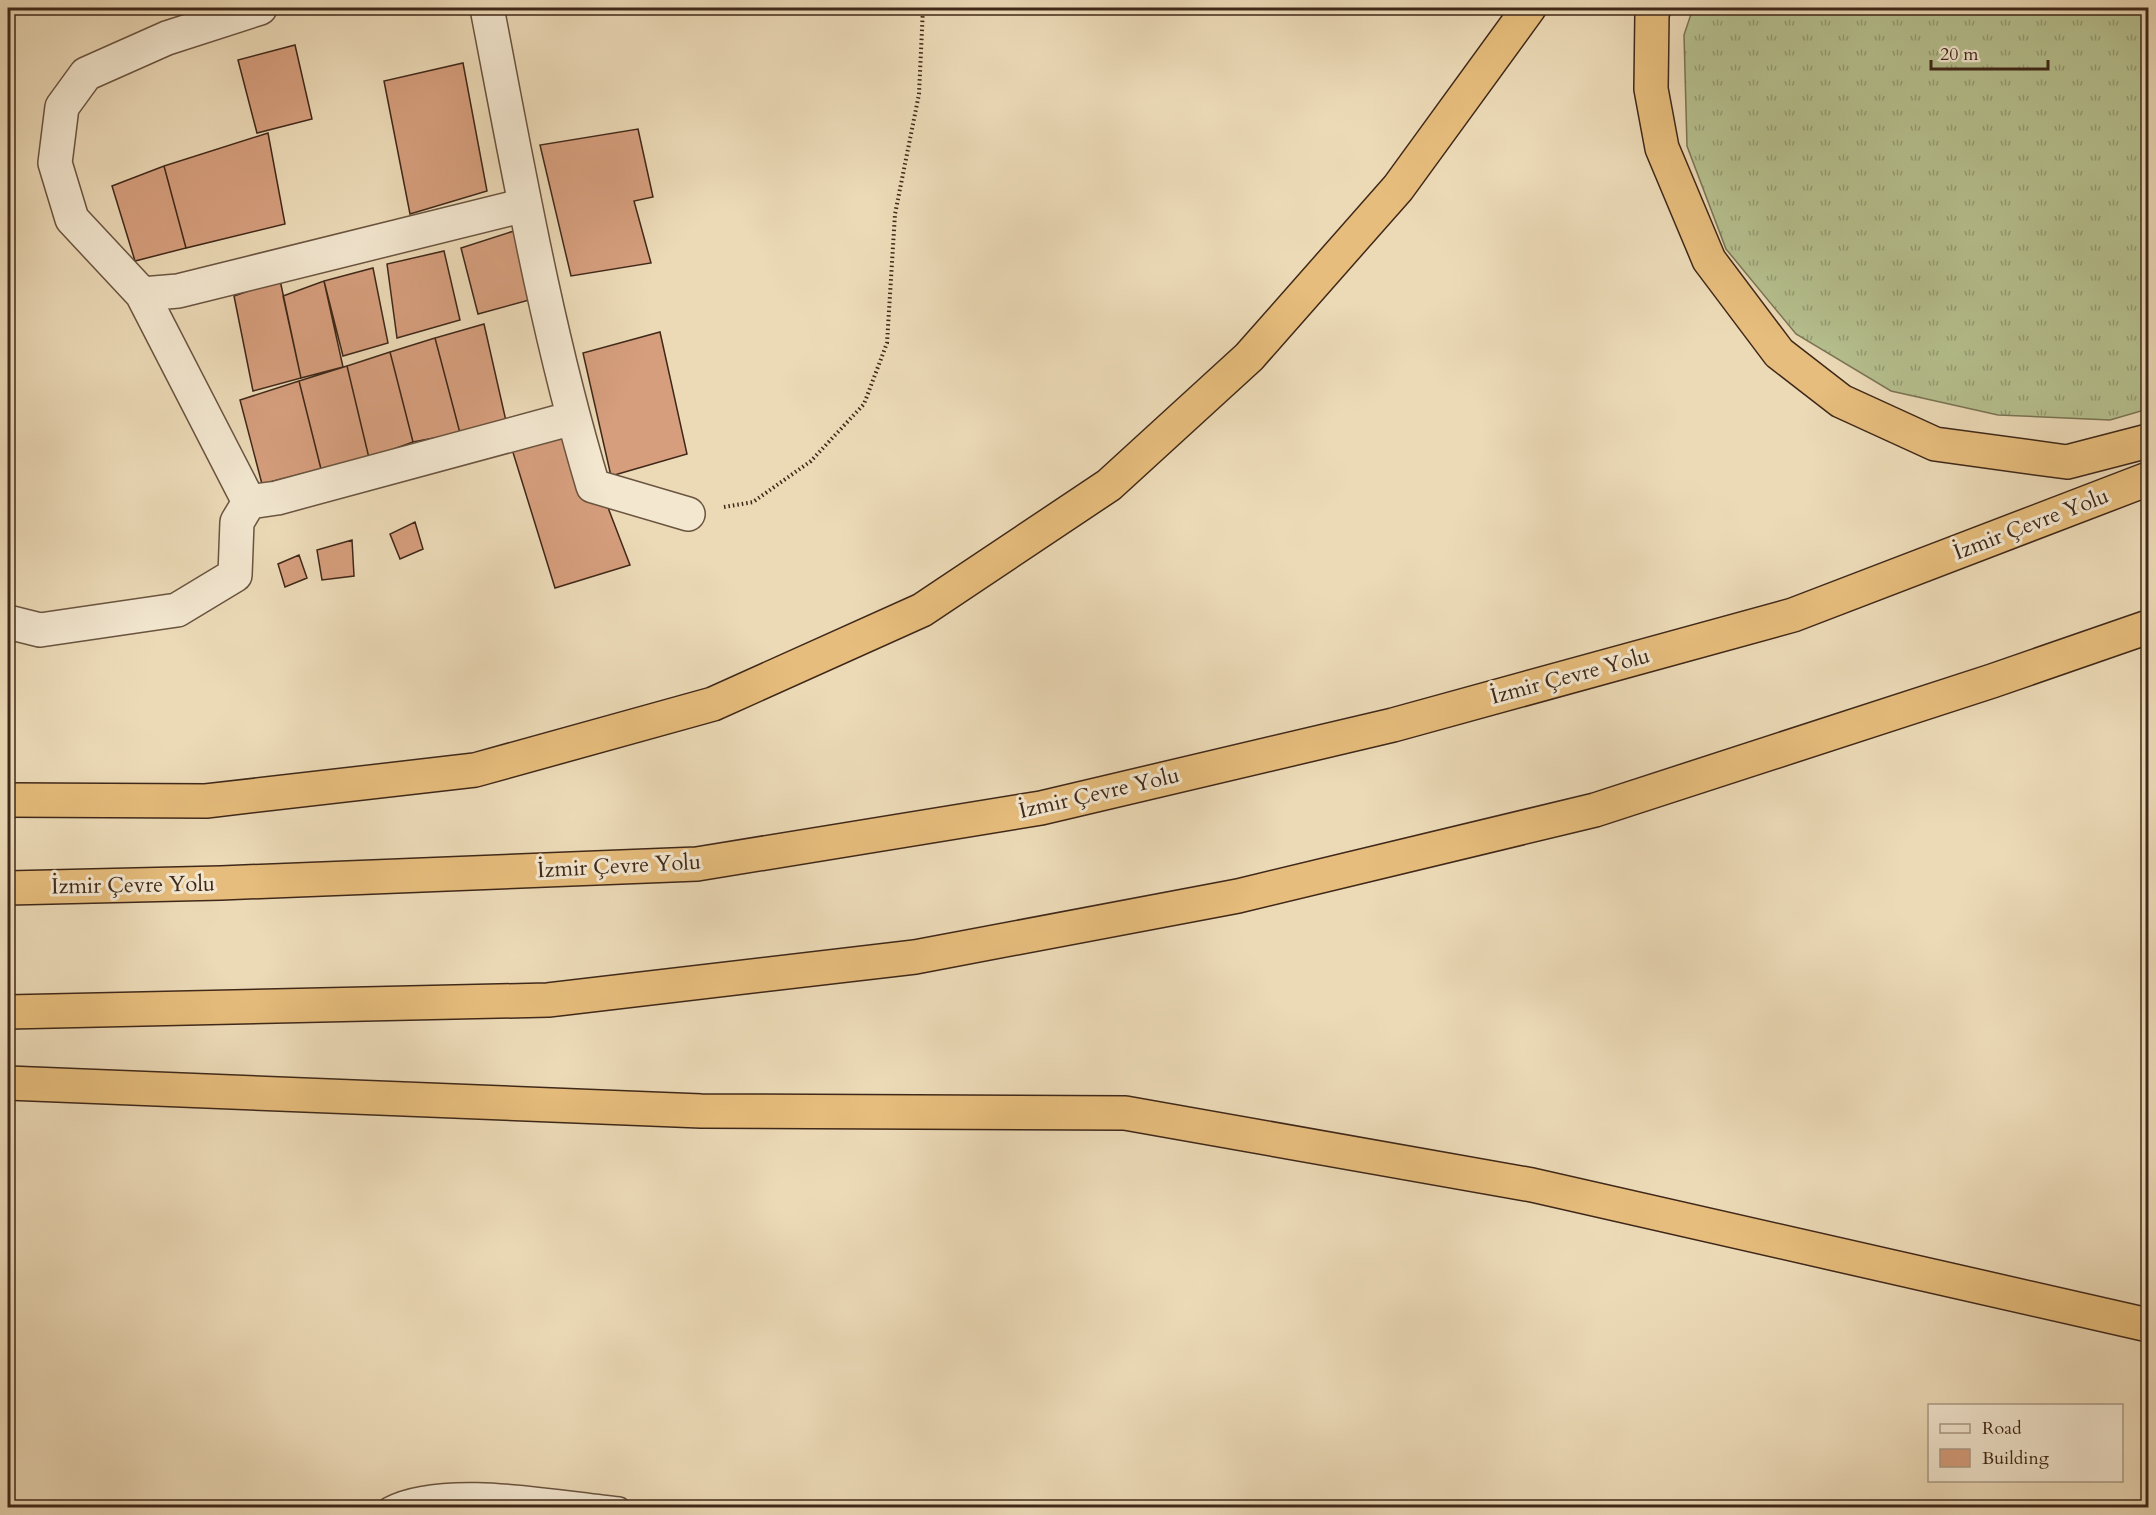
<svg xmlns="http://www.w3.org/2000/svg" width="2156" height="1515" font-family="Cardo,serif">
	<defs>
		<pattern id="grass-tufts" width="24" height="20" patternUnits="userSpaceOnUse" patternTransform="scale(1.5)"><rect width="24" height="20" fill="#b6c08f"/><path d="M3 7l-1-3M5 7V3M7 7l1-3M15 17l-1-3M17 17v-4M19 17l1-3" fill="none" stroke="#959c74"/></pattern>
	</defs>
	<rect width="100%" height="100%" fill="#ecdab7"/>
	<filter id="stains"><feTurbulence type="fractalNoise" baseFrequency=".00333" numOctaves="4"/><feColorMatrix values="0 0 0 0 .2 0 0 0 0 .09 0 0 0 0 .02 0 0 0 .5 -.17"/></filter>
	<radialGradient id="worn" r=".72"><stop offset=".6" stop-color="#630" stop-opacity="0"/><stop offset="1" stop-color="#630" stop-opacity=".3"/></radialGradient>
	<path fill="url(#grass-tufts)" stroke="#7a7454" stroke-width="1.5" d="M1693,8H2148V409L2110,420L1998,415L1891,391L1796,334L1726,249L1687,146L1684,35Z"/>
	<path fill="#d69e7d" stroke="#3f2819" stroke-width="1.5" d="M295,45L312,119L257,133L238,60Z
		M463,63L487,191L410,214L384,81Z
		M638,129L653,197L634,201L651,263L571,276L540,145Z
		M268,133L285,224L186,248L164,166Z
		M164,166L186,248L135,261L112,186Z
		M517,230L533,299L478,314L461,248Z
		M444,251L460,320L397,338L387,264Z
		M373,268L388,343L343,356L324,281Z
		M280,280L301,378L253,391L234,296Z
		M324,281L343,367L301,378L283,296Z
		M484,324L506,421L460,433L435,338Z
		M660,332L687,454L611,476L583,353Z
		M435,338L460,433L413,442L390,352Z
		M390,352L413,442L369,458L347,366Z
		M347,366L369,458L321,469L299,381Z
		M299,381L321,469L262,484L240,400Z
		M568,429L607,505L630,565L555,588L511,446Z
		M415,522L423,549L400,559L390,534Z
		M352,540L354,576L322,580L317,550Z
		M299,555L307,578L285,587L278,564Z"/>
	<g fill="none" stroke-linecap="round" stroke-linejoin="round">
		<g stroke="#6a5440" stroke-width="24">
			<path id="lane" d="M389,1508C444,1479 557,1502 619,1508"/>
		</g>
		<g stroke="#6a5440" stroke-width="36">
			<path id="street" d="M487,8C518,168 546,329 593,486L688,514
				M142,294L178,291L525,205
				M249,502L142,294L72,219L55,163L62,107L86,74L167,38L260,8
				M8,622L40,630L177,610L235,575L237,522L249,502L277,498L573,418"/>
		</g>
		<g stroke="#3f2819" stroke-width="36">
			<path id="highway" d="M1654,8L1652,14L1651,89L1662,148L1709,260L1779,353L1841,401L1935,444L2067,462L2148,441
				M8,800L206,801L475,770L713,704L922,610L1109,485L1249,357L1398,188L1529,8
				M8,888L221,883L697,864L1041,808L1393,725L1793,615L2148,479
				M8,1012L548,1000L915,957L1238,896L1595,810L1992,681L2148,627
				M8,1083L701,1111L1125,1113L1532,1185L2148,1325"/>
		</g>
		<path stroke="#3f2819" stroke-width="4" stroke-dasharray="1.5 3" stroke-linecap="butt" d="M724,507L753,502L811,461L864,404L887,343L895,214L919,94L923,8"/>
		<use href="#lane" stroke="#f3e7d0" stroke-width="21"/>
		<use href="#street" stroke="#f3e7d0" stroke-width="33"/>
		<use href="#highway" stroke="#e6bd7c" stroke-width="33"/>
	</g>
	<g text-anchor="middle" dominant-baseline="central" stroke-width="6" stroke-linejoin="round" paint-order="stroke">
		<g font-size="22" fill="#3f2819" stroke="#f3e7d0">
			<text transform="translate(2031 524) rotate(-21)">İzmir Çevre Yolu</text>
			<text transform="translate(1570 676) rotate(-15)">İzmir Çevre Yolu</text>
			<text transform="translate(1099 793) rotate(-13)">İzmir Çevre Yolu</text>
			<text transform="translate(619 866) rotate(-3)">İzmir Çevre Yolu</text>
			<text transform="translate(133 885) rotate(-1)">İzmir Çevre Yolu</text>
		</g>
	</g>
	<rect width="2156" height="1515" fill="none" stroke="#ecdab7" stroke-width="30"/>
	<rect x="9" y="9" width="2138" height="1497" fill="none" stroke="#3f2819" stroke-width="3"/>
	<rect x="15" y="15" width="2126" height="1485" fill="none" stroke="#3f2819" stroke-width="1.5"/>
	<rect x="1928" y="1404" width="195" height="78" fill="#f3e7d0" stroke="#ab9b87" stroke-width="1.5"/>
	<rect x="1940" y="1424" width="30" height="9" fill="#f3e7d0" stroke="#ab9b87" stroke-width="1.5"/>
	<text x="1982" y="1434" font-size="18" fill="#3f2819">Road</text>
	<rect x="1940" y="1449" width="30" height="18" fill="#d69e7d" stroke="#ab9b87" stroke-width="1.5"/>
	<text x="1982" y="1464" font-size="18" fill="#3f2819">Building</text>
	<path d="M1931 60v9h117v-9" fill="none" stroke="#3f2819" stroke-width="3"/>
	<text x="1940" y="60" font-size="18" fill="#3f2819" stroke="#f3e7d0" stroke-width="4.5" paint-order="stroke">20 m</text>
	<rect width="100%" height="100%" filter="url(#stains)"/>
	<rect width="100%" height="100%" fill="url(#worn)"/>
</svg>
